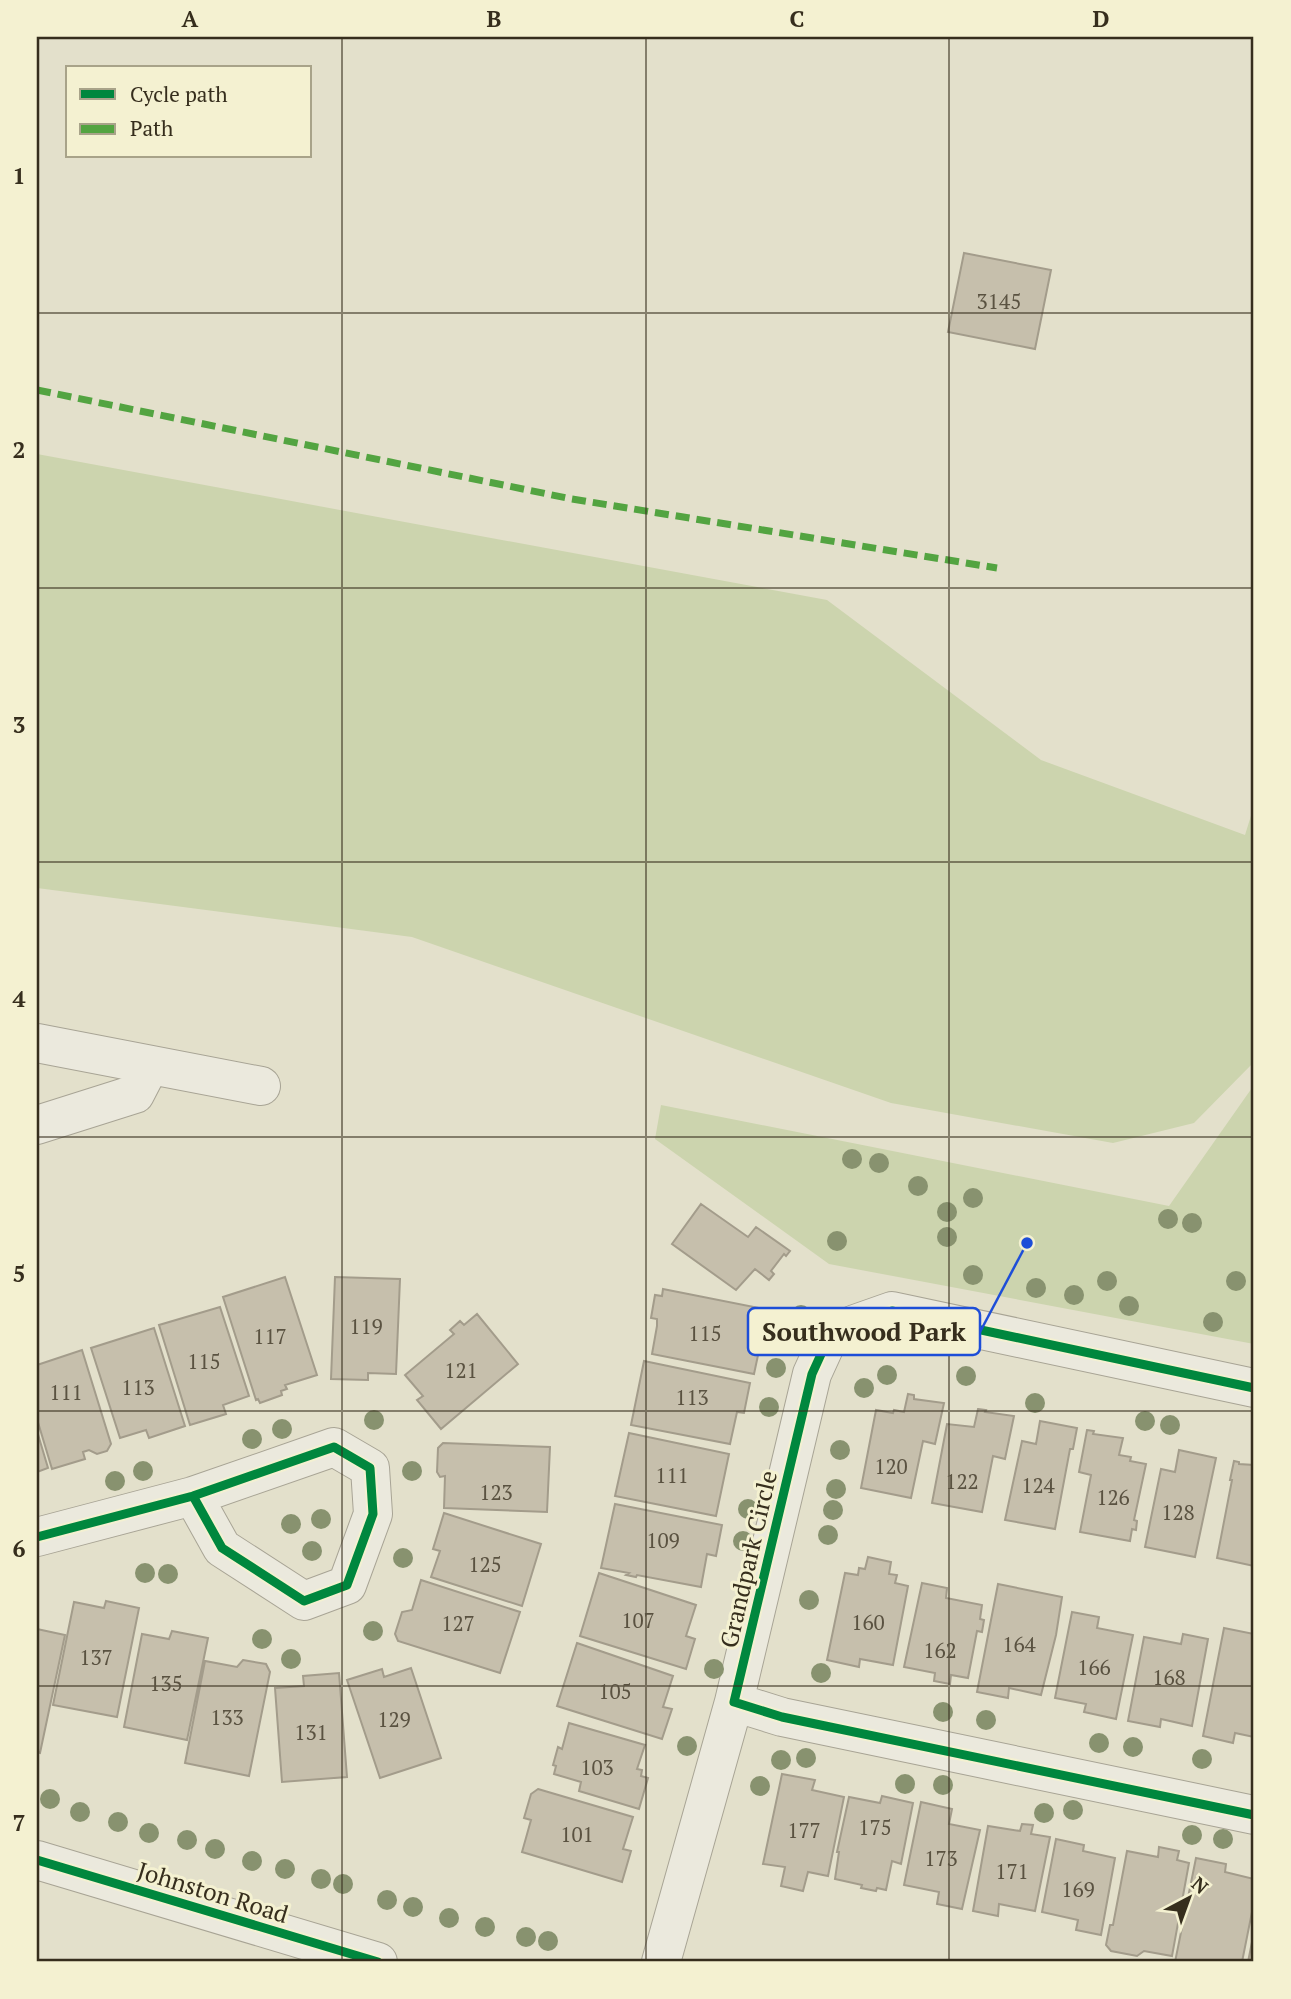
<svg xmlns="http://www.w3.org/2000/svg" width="1291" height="1999" font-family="'PT Serif',serif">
	<rect width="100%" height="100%" fill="#e3e0cb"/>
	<path fill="#ccd4ae" d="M37,454L827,600L1041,760L1245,835L1254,806V1062L1194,1123L1113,1143L891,1103L412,937L37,888Z
		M1254,1085V1344L829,1264L655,1139L661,1105L1169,1206Z"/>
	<path fill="#c6bfac" stroke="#a39c8b" stroke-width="2" d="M964,253L1051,270L1035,349L948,332Z
		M701,1204L748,1237L756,1227L790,1251L786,1256L784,1254L771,1271L774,1274L769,1280L755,1269L736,1290L672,1244Z
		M285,1277L317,1375L285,1385L287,1389L281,1391L282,1395L260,1403L258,1399L256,1400L223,1297Z
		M335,1277L400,1279L396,1374L368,1373V1380L331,1379Z
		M663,1289L759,1308L753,1340L761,1341L754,1374L652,1354L657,1326V1319L651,1318L655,1295L662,1296Z
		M220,1307L249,1396L223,1405L226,1414L190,1425L159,1325Z
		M477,1314L518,1364L441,1429L417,1400L423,1396L405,1375L454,1334L450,1330L460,1321L464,1325Z
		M154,1328L185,1426L149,1438L146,1430L120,1438L91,1348Z
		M82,1350L111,1444L107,1451L97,1454L89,1450L83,1452L85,1459L52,1469L37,1419V1365Z
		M644,1361L750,1383L744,1413L737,1412L730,1444L631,1425Z
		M908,1394L914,1395V1399L944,1403L935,1444L923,1441L911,1498L861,1488L876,1410L893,1413L894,1410L904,1412Z
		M978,1409L986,1410L985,1412L1014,1416L1005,1459L993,1456L982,1512L932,1503L947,1424L974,1427Z
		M1040,1421L1077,1428L1073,1449H1070L1055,1529L1005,1520L1022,1441L1036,1444Z
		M1087,1430L1094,1431L1093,1434L1123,1438L1119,1455L1131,1457L1130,1461L1146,1464L1134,1520L1137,1521L1136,1530L1132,1529L1130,1541L1080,1532L1091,1475L1079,1472Z
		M37,1431L48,1468L37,1472Z
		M629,1433L729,1454L716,1516L615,1496Z
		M443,1443L550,1447L547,1512L444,1508L445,1476L440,1477L437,1472L438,1448Z
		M1179,1450L1216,1458L1195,1557L1145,1547L1161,1469L1175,1472Z
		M1234,1461L1239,1462V1464L1254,1465V1566L1217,1558L1232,1480H1230Z
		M615,1504L722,1525L716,1556L707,1554L701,1587L637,1575L636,1577L626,1575L629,1573L601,1568Z
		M444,1513L541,1544L522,1606L431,1577L440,1551L433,1549Z
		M868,1557L891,1562L889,1574L897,1575L895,1583L908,1586L893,1665L860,1659L859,1667L827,1660L845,1573L858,1575L859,1568L865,1569Z
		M599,1573L696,1605L686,1636L695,1639L686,1669L580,1636Z
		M421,1580L520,1612L500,1673L398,1641L395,1634L402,1612L412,1610Z
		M922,1583L947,1588L946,1598L982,1605L980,1619L984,1620L982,1632L977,1631L968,1678L951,1675L950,1684L934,1681L935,1673L904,1667Z
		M998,1584L1062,1597L1056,1635L1041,1695L1009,1688L1008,1698L977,1692Z
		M106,1601L139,1608L117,1717L53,1705L74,1602L104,1608Z
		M1072,1612L1099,1617L1097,1628L1133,1635L1116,1719L1084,1712L1086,1704L1055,1698Z
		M1224,1628L1254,1634V1737L1235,1733L1233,1743L1203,1736Z
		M37,1629L65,1635L40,1753L37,1752Z
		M172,1631L208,1638L187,1740L124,1727L142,1634L169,1639Z
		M1183,1634L1208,1639L1192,1726L1161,1719L1160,1727L1128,1721L1144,1637L1181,1644Z
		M577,1643L673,1676L663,1707L672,1709L662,1739L557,1706Z
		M243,1660L266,1664L270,1672L249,1776L185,1763L205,1661L237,1667Z
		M411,1668L441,1758L380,1778L347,1680L382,1669L384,1677Z
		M339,1673L347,1777L282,1782L275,1688L304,1686L303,1676Z
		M569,1723L645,1745L637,1769L642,1770L641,1776L648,1778L639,1809L579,1791L581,1782L554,1774L556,1766L553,1765L558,1747L562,1749Z
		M782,1774L815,1780L812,1790L844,1797L828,1876L808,1872L803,1891L781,1886L785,1867L763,1864Z
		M538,1789L633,1817L623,1849L631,1851L622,1882L522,1852L531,1820L524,1818L531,1794Z
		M882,1796L913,1803L901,1864L892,1861L886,1890L877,1888L876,1891L861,1888L862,1885L835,1879L839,1852H837L849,1797L880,1803Z
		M921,1802L952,1809L949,1824L980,1830L962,1909L937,1904L939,1892L904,1885Z
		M1022,1824L1033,1825L1031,1834L1050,1837L1035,1911L999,1904L998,1916L973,1911L988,1826L1020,1831Z
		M1056,1839L1084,1845L1083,1851L1115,1858L1101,1935L1076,1930L1078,1920L1042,1912Z
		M1159,1847L1179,1851L1177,1860L1189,1863L1172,1956L1144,1951L1137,1956L1111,1951L1106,1945L1110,1925H1113L1127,1851L1158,1857Z
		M1196,1858L1226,1864L1225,1872L1254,1879V1902L1242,1962H1175Z
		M1254,1932V1962H1248Z"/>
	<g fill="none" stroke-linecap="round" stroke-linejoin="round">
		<g stroke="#a8a495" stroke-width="40">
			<path id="minor" d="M37,1043L261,1086
				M37,1125L135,1094L150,1065
				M1254,1388L892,1311L855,1324L828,1339L812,1374L734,1702L782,1717L1254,1815
				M37,1537L193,1496L334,1447L370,1468L373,1514L347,1585L304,1601L222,1548L193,1496
				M37,1860L378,1962
				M661,1962L734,1702"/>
		</g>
		<use href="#minor" stroke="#ebe9dd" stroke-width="38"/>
		<path stroke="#53a441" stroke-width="7" stroke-dasharray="14 7" stroke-linecap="butt" d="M37,390L572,499L997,568"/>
		<g stroke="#f4f1d1" stroke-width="13">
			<path id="cycleway" d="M1254,1388L892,1311L855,1324L828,1339L812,1374L734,1702L782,1717L1254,1815
				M37,1537L193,1496L334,1447L370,1468L373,1514L347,1585L304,1601L222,1548L193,1496
				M37,1860L378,1962"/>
		</g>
		<use href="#cycleway" stroke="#00873e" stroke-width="9"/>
	</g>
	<g fill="#88926f">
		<circle cx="852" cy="1159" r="10"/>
		<circle cx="879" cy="1163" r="10"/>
		<circle cx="918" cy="1186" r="10"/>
		<circle cx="973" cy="1198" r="10"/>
		<circle cx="947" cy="1212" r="10"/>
		<circle cx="1168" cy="1219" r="10"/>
		<circle cx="1192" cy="1223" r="10"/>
		<circle cx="947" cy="1237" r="10"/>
		<circle cx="837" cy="1241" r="10"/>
		<circle cx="973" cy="1275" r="10"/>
		<circle cx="1107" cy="1281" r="10"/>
		<circle cx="1236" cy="1281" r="10"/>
		<circle cx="1036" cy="1288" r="10"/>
		<circle cx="1074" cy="1295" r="10"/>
		<circle cx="1129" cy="1306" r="10"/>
		<circle cx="801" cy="1315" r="10"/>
		<circle cx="1213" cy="1322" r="10"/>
		<circle cx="776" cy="1368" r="10"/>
		<circle cx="887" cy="1375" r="10"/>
		<circle cx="966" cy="1376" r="10"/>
		<circle cx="864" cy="1388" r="10"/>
		<circle cx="1035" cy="1403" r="10"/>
		<circle cx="769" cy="1407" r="10"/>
		<circle cx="374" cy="1420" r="10"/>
		<circle cx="1145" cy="1421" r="10"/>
		<circle cx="1170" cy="1425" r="10"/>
		<circle cx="282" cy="1429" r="10"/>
		<circle cx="252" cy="1439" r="10"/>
		<circle cx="840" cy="1450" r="10"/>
		<circle cx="143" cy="1471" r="10"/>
		<circle cx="412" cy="1471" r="10"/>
		<circle cx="115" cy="1481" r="10"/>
		<circle cx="836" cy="1489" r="10"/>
		<circle cx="748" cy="1509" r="10"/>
		<circle cx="833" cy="1510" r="10"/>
		<circle cx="321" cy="1519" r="10"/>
		<circle cx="291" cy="1524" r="10"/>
		<circle cx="828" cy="1535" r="10"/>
		<circle cx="743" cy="1541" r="10"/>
		<circle cx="312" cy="1551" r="10"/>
		<circle cx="403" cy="1558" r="10"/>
		<circle cx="145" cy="1573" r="10"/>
		<circle cx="168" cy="1574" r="10"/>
		<circle cx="809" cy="1600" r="10"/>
		<circle cx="373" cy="1631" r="10"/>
		<circle cx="262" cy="1639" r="10"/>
		<circle cx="291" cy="1659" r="10"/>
		<circle cx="714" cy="1669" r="10"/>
		<circle cx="821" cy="1673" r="10"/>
		<circle cx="943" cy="1712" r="10"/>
		<circle cx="986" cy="1720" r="10"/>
		<circle cx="1099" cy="1743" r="10"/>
		<circle cx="687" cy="1746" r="10"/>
		<circle cx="1133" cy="1747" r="10"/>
		<circle cx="806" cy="1758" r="10"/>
		<circle cx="1202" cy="1759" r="10"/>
		<circle cx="781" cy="1760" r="10"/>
		<circle cx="905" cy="1784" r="10"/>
		<circle cx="943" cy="1785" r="10"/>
		<circle cx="760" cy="1786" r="10"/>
		<circle cx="50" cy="1799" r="10"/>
		<circle cx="1073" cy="1810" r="10"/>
		<circle cx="80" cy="1812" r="10"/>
		<circle cx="1044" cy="1813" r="10"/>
		<circle cx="118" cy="1822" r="10"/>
		<circle cx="149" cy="1833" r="10"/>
		<circle cx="1192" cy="1835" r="10"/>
		<circle cx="1223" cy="1839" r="10"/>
		<circle cx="187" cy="1840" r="10"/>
		<circle cx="215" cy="1849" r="10"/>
		<circle cx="252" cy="1861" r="10"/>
		<circle cx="285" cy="1869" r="10"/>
		<circle cx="321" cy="1879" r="10"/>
		<circle cx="343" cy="1884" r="10"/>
		<circle cx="387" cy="1900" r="10"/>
		<circle cx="413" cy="1907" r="10"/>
		<circle cx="449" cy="1918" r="10"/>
		<circle cx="485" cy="1927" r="10"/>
		<circle cx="526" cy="1937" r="10"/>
		<circle cx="548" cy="1941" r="10"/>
	</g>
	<path fill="none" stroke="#362e1d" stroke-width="2" stroke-opacity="0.55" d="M342,37V1962M646,37V1962M949,37V1962M37,313H1254M37,588H1254M37,862H1254M37,1137H1254M37,1411H1254M37,1686H1254"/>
	<g text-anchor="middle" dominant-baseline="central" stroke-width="6" stroke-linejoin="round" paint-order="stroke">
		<g font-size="21" fill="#5a5241">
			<text x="999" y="301">3145</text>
			<text x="366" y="1326">119</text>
			<text x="705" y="1333">115</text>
			<text x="270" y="1336">117</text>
			<text x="204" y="1361">115</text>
			<text x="461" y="1370">121</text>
			<text x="138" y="1387">113</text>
			<text x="66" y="1392">111</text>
			<text x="692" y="1397">113</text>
			<text x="891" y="1466">120</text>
			<text x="672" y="1475">111</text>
			<text x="962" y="1481">122</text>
			<text x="1038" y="1485">124</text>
			<text x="496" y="1492">123</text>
			<text x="1113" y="1497">126</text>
			<text x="1178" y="1512">128</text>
			<text x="663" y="1540">109</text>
			<text x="485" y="1564">125</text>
			<text x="638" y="1620">107</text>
			<text x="868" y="1622">160</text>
			<text x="458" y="1623">127</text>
			<text x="1019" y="1644">164</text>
			<text x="940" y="1650">162</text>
			<text x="96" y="1657">137</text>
			<text x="1094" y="1667">166</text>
			<text x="1169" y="1677">168</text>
			<text x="166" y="1683">135</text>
			<text x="615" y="1691">105</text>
			<text x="227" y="1717">133</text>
			<text x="394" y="1719">129</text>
			<text x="311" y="1732">131</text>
			<text x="597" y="1767">103</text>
			<text x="875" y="1827">175</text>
			<text x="804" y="1830">177</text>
			<text x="577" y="1834">101</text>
			<text x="941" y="1858">173</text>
			<text x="1012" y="1871">171</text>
			<text x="1078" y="1889">169</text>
		</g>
		<g font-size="24" fill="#362e1d" stroke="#f4f1d1">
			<text transform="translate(748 1559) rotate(-77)">Grandpark Circle</text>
			<text transform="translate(213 1892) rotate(17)">Johnston Road</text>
		</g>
	</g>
	<path fill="none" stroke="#1d4ed8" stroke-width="2.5" d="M1027 1243L980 1332"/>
	<circle fill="#1d4ed8" stroke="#f4f1d1" stroke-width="2.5" cx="1027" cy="1243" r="7"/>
	<rect fill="#f4f1d1" stroke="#1d4ed8" stroke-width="2.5" x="748" y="1308" width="232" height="47" rx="7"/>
	<g font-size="26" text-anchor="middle" font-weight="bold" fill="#362e1d">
		<text x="864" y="1341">Southwood Park</text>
	</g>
	<rect width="1291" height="1999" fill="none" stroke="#f4f1d1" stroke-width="77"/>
	<rect x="66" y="66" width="245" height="91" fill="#f4f1d1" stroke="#a8a389" stroke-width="2"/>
	<rect x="80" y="89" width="35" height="10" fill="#00873e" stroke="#a8a389" stroke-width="2"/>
	<text x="130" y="102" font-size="21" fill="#362e1d">Cycle path</text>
	<rect x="80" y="124" width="35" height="10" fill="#53a441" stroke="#a8a389" stroke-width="2"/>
	<text x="130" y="136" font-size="21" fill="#362e1d">Path</text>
	<g transform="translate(1189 1898) rotate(41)" stroke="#f4f1d1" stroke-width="5" paint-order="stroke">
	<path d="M0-5L12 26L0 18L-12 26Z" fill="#362e1d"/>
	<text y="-10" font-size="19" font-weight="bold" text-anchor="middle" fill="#362e1d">N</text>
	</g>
	<rect x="38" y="38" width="1214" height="1922" fill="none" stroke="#362e1d" stroke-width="2.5"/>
	<g font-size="23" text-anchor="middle" font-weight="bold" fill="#362e1d">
		<text x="190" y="27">A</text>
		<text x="494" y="27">B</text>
		<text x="797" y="27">C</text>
		<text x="1101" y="27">D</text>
		<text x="19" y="184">1</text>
		<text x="19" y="458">2</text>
		<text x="19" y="733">3</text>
		<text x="19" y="1007">4</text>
		<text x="19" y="1282">5</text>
		<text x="19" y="1557">6</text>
		<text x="19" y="1831">7</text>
	</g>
</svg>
